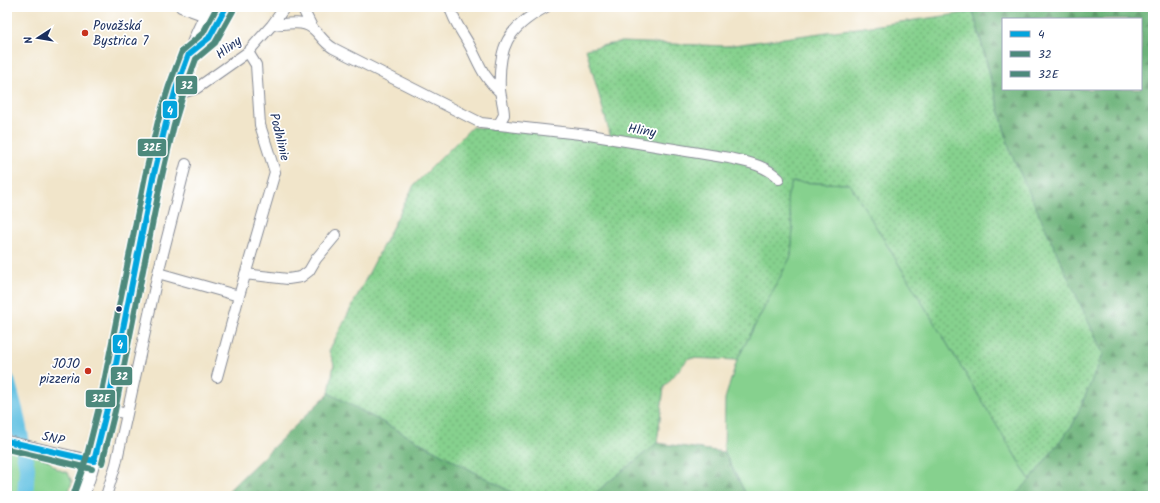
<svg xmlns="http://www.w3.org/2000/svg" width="1160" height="503" font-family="Kalam,sans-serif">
	<defs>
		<pattern id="forest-firs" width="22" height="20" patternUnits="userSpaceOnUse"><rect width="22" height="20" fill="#6cb379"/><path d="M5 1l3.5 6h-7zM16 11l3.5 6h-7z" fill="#589266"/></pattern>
		<pattern id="park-dots" width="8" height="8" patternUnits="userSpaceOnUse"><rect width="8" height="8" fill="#86d18e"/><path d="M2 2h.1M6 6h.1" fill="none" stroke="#6daa77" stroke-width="1.8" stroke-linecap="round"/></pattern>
	</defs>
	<rect width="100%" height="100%" fill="#fff"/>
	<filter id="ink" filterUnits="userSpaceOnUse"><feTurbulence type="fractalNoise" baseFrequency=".025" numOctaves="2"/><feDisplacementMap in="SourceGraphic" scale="8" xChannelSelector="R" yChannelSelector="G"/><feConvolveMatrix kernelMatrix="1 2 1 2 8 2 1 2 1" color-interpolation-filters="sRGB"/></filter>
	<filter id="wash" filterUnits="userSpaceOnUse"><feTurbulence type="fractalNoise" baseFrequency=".012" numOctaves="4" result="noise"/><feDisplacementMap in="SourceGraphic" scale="16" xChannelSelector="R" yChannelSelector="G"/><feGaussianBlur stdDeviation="0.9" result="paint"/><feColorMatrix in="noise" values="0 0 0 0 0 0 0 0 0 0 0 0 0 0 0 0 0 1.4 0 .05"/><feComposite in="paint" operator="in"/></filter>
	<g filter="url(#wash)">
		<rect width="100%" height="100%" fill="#f1e5ca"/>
		<path fill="#86d18e" stroke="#508076" d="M792,182L850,184L1030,480L1014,496H747L724,452L725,399L737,360L791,256L793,228L787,198Z
			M7,449L30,454L48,460L57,469L68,473L72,482L67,496H11C10,480 7,465 7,449Z"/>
		<path fill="url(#forest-firs)" stroke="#44716c" fill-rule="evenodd" d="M972,7H1153V496H1014L1030,480L1073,424L1103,354L1010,151ZM1003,19H1141V89H1003Z
			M329,393L519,496H223Z
			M657,443L724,452L747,496H591Z"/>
		<path fill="url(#park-dots)" stroke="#508076" d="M973,12L1010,151L1103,354L1073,424L1030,480L850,184L792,182L787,198L793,228L791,256L737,360L689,358L664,387L657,443L591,496H519L329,393L334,364L329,351L414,185L472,127L611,138L586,49L621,42L726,46Z"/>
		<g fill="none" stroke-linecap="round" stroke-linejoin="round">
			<path stroke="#65c2e3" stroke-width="16" d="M7,380L16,413L27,468L25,496"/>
		</g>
	</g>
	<g filter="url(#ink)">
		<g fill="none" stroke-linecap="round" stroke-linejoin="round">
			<g stroke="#868a94" stroke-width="12">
				<path id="street" d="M181,7L206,16
					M302,7L312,27
					M450,7C453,21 463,33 470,46C480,65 483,77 500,92
					M272,25L285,7
					M176,89L185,92L197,88L248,52L272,25C284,24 302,20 312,28C320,34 323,42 333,48L481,123L589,135L729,158C747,162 766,165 779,179
					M496,125L500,122L504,115C504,107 501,99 500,90C498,47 507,28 546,7
					M158,273L239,296
					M245,274L288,279L301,277L309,271L316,259L336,235
					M217,377L239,296L275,172L260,125L256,65L248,52
					M107,409L127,414
					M7,441L94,461
					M106,496L116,464L158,273L186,164"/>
			</g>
			<g stroke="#868a94" stroke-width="16">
				<path id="secondary" d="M82,496C110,413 124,326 141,240C156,160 173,80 211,7"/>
			</g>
			<use href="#street" stroke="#fff" stroke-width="10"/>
			<use href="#secondary" stroke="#fff" stroke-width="14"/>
			<g stroke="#fff" stroke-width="9">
				<path id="bus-1" d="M7,441L94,461
					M94,461L107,409L153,178L166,123L176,89L189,54L209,38L226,7"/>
			</g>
			<g stroke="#fff" stroke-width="9">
				<path id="bus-2" d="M7,449L92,469
					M102,463L115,411L161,180L174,125L184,92L196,59L215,43L233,11"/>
			</g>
			<g stroke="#fff" stroke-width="9">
				<path id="bus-3" d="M74,493L86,459L99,407L145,176L158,121L169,86L182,51L203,33L217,7"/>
			</g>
			<use href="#bus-1" stroke="#03a4dd" stroke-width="6"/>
			<use href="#bus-2" stroke="#4d897c" stroke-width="6"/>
			<use href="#bus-3" stroke="#4d897c" stroke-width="6"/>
		</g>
	</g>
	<g fill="#c8321e" stroke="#fff" stroke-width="1.5">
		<circle cx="85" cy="33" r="4"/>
		<circle cx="88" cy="371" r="4"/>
	</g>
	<circle fill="#1b2f5e" stroke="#fff" stroke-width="1.5" cx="119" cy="309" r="3.5"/>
	<g text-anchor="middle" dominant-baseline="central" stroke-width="3.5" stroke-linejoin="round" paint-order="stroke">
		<g font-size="13" fill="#1b2f5e" stroke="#fff" text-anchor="start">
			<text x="93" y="26">Považská<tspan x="93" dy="15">Bystrica 7</tspan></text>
			<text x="80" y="364" text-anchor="end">JOJO<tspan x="80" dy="15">pizzeria</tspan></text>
		</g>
		<g font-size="13" fill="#1b2f5e" stroke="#fff">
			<text transform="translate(229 48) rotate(-38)">Hliny</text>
			<text transform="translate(642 131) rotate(9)">Hliny</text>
			<text transform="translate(279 137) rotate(76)">Podhlinie</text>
			<text transform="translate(53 439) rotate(13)">SNP</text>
		</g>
	</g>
	<g stroke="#fff" stroke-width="1.5">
		<rect x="175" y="75" width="23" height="20" rx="4" fill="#4d897c"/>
		<rect x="162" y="100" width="16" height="19" rx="4" fill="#03a4dd"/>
		<rect x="137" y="138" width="30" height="19" rx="4" fill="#4d897c"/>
		<rect x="112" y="334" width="16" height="20" rx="4" fill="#03a4dd"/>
		<rect x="110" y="366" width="23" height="20" rx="4" fill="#4d897c"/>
		<rect x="85" y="389" width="31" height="19" rx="4" fill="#4d897c"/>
	</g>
	<g font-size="11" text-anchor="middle" font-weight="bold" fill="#fff">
		<text x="187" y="89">32</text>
		<text x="170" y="114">4</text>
		<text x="152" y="151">32E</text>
		<text x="120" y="348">4</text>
		<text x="122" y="380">32</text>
		<text x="101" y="402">32E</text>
	</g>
	<rect width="1160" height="503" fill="none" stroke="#fff" stroke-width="24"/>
	<rect x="1002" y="18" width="140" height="72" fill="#ffffff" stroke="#a4acbf"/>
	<rect x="1010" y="31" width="20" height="6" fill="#03a4dd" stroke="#a4acbf"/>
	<text x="1038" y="38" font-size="12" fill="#1b2f5e">4</text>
	<rect x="1010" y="51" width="20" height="6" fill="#4d897c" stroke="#a4acbf"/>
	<text x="1038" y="58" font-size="12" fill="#1b2f5e">32</text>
	<rect x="1010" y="71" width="20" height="6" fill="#4d897c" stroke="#a4acbf"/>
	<text x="1038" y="78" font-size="12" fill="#1b2f5e">32E</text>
	<g transform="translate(38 38) rotate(258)" stroke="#ffffff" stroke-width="3" paint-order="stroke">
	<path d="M0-3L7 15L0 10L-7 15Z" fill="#1b2f5e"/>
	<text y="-6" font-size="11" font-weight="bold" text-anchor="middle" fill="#1b2f5e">N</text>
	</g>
</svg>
